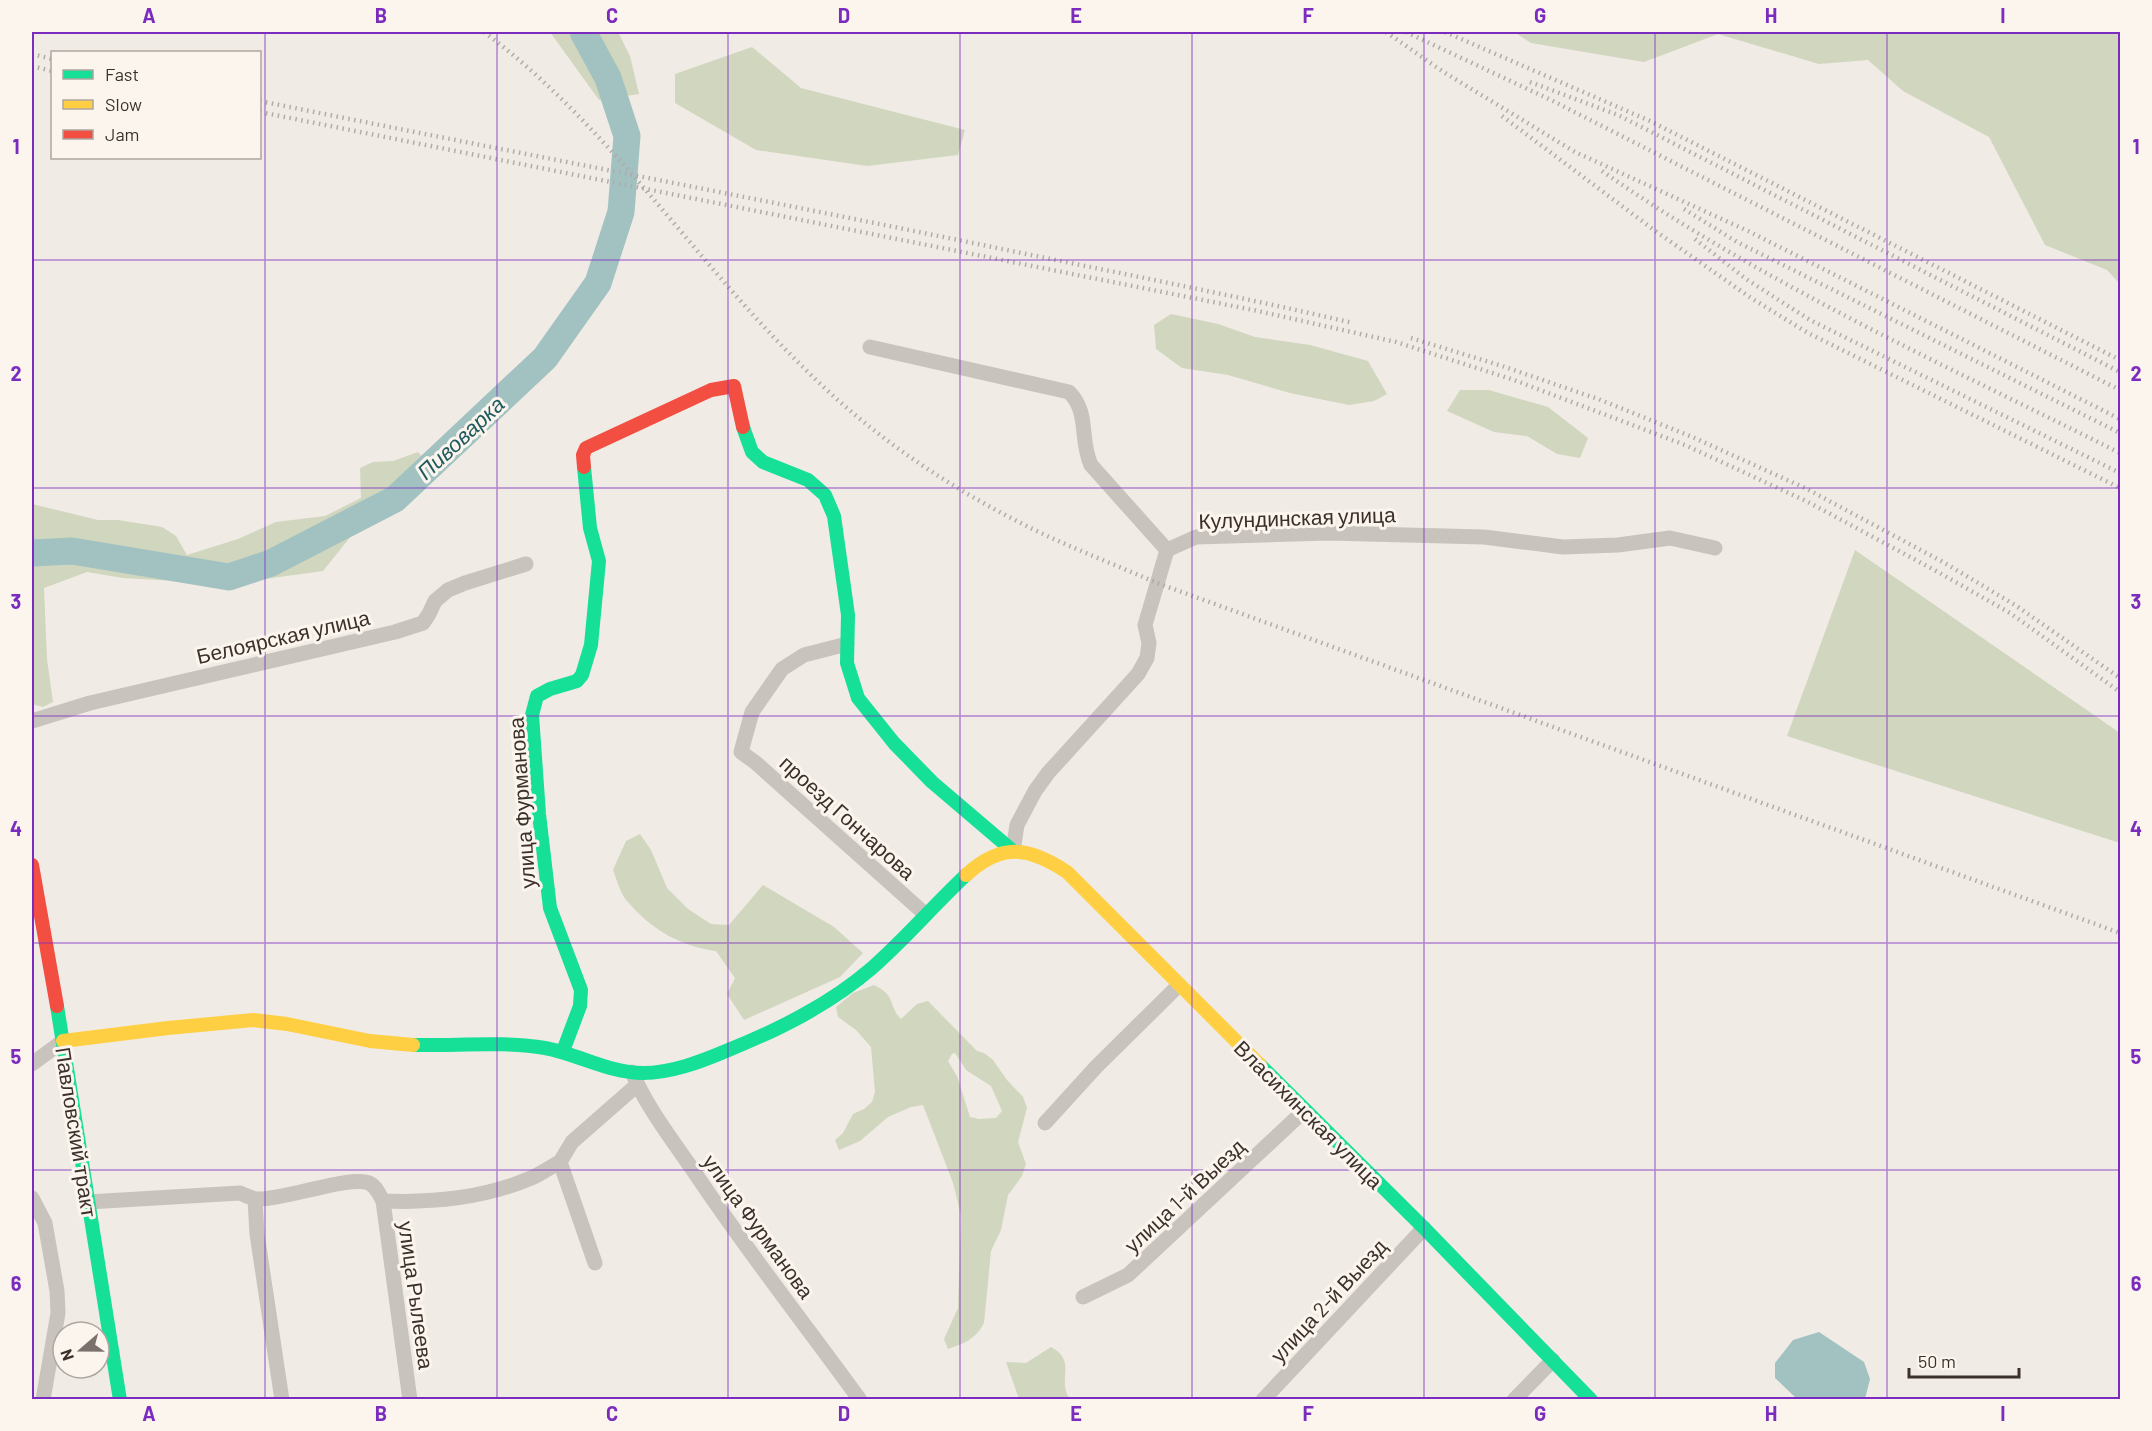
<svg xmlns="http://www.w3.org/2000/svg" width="2152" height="1431" font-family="Barlow,sans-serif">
	<rect width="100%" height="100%" fill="#f0ebe5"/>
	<path fill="#d1d6bf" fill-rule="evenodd" d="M550,32H618L630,56L639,94L599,100Z
		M1514,32H2120V284L2107,270L2045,245L1989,137L1903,91L1868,60L1819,64L1718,34L1644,62L1531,43Z
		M752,47L801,88L965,130L958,155L867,166L756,150L675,103V74Z
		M1171,314L1218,324L1255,337L1310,345L1368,361L1387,394L1374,401L1349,405L1290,393L1228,375L1182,368L1156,349L1154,325Z
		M1460,390H1489L1548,407L1588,438L1580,458L1557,454L1527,436L1494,432L1447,411Z
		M418,452L435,471L411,499L363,521L323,571L265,579L193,582L123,578L87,572L44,588L47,659L53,702L43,707L32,704V504L98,520H118L162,527L176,536L187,555L238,539L276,522L325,516L361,498L360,468L373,462L393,461Z
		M1855,550L2120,733V843L1787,736Z
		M640,834L651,850L667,888L688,909L711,924L729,925L763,885L834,927L863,953L840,977L744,1020L727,994L735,978L716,951C679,946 651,929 627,901C620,893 617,880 613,870L626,841Z
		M874,985C897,996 887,1004 901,1019L917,1004L928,1001L977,1051L984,1053L993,1060L1007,1080L1023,1097L1027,1108L1018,1142L1026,1164L1022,1176L1008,1195L1001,1230L991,1251L984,1323C976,1339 963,1344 948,1349L944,1339L958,1308L961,1215L953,1183L923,1105L911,1107L888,1117L860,1141L839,1150L835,1140L843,1133L853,1114L864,1109L872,1102L875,1092L871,1047L856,1030L838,1017L836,1007L853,993ZM955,1053L966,1070L991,1086L1002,1111L996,1118L979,1119L970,1117L957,1076L948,1061L952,1054Z
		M1051,1347C1078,1361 1056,1381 1070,1399H1019L1006,1362L1026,1363Z"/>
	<path fill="#a1c2c1" d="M1819,1332L1864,1362L1870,1379L1865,1399H1797L1775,1378V1363L1793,1340Z"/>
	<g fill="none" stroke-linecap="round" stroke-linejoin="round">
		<path stroke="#a1c2c1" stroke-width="27" d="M32,553L72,551L229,577L271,563L395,499L545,358L598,283L621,212L627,136L608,78L583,32"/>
		<path stroke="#c9c3be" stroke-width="15" d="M870,347L1069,392C1090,413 1079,439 1091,465L1167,550
			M1167,550L1196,537L1328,533L1484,537L1563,547L1618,545L1670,538L1715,548
			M847,644L804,655L782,669L752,712L741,752L756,763L925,914
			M32,721L90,703L395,632L423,623L429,614L435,601L448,590L465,583L526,564
			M1013,851L1017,825L1035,791L1048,773L1138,674L1147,658L1149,643L1145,625L1167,550
			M32,1064L63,1041
			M632,1072C647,1108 673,1141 695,1173C747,1251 805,1324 860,1400
			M1045,1123L1096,1067L1179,985
			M32,1198L45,1223L57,1291L58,1313L43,1400
			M255,1199L257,1234L282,1400
			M88,1202L240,1193C245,1195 252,1199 258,1199C284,1200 350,1175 369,1183C376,1186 379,1194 383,1201
			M595,1263L560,1162L572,1142L637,1085
			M1083,1297L1128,1275L1305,1110
			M410,1400L383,1201C432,1203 485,1198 531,1178C541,1174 550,1167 560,1162
			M1263,1400L1424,1228
			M1514,1400L1553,1360"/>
		<path stroke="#16e098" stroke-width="14" d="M743,427L752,452L763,462L808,480L825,495L834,516L848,615L847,663L858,698L894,743L932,782L1013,851
			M57,1006L120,1400
			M413,1045C457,1046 502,1041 545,1048C578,1054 609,1073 643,1073C671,1073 700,1062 726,1051C778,1030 829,1005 872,968C905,939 934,905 966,875
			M563,1051L580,1006L581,990L550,908L539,814L532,715L537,696L550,689L577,681L582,675L591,645L599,561L590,528L584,467
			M1260,1065L1424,1228L1591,1400"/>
		<path stroke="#ffcf43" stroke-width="14" d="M966,875C1002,842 1029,847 1067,872L1260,1065
			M63,1041L168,1028L253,1020L287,1024L370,1041L413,1045"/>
		<path stroke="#f24e42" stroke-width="14" d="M584,467L583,455L586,448L711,390L734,386L743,427
			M32,865L57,1006"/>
		<path stroke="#b1aca8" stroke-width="4.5" stroke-dasharray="1.5 4.5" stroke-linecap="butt" d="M484,32C609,125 695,262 806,370C866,430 936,479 1011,518C1058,543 1109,562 1157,583L2120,933
			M1386,32L1442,71L1575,152L1748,231L2120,419
			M1406,32L1551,100L2120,390
			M1445,32L1650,121L2120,360
			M32,54L52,59
			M32,66L52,71
			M1530,82L1618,115L2120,372
			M260,101C507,151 755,198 1002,249C1119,273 1237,296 1353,323
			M260,112L1258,311L1396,342L1514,380L1685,445L1808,502L1938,572L2010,613L2120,692
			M1502,116L1654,230L1751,298L1808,333L2120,488
			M1602,171C1764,284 1945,365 2120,453
			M1684,209L1737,242L2120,433
			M1695,239L1746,279L1810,320L2120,473
			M1411,338L1502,366L1598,399L1690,436L1805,488L1943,562L2015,605L2120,678"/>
	</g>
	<path fill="none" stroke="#7b2cbf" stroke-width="1.5" stroke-opacity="0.55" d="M265,32V1400M497,32V1400M728,32V1400M960,32V1400M1192,32V1400M1424,32V1400M1655,32V1400M1887,32V1400M32,260H2120M32,488H2120M32,716H2120M32,943H2120M32,1170H2120"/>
	<g text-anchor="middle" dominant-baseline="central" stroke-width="6" stroke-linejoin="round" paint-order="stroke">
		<g font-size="21" fill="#3b302b" stroke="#fbf5ee">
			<text transform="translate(1297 517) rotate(-2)">Кулундинская улица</text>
			<text transform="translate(283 636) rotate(-13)">Белоярская улица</text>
			<text transform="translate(521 803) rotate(-94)">улица Фурманова</text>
			<text transform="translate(848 817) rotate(42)">проезд Гончарова</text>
			<text transform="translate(1309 1114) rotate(45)">Власихинская улица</text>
			<text transform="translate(77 1132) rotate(81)">Павловский тракт</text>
			<text transform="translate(1184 1195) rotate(-43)">улица 1-й Выезд</text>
			<text transform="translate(759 1226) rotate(54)">улица Фурманова</text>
			<text transform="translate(417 1295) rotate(82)">улица Рылеева</text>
			<text transform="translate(1328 1300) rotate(-47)">улица 2-й Выезд</text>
		</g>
		<g font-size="22" font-style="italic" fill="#1f5a5e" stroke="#fbf5ee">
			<text transform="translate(460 437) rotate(-43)">Пивоварка</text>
		</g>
	</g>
	<rect width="2152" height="1431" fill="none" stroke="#fbf5ee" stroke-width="66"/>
	<rect x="51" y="51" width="210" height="108" fill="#fbf5ee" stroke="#aea6a0" stroke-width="1.5"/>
	<rect x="63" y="70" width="30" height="9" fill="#16e098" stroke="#aea6a0" stroke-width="1.5"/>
	<text x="105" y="81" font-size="18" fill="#3b302b">Fast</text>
	<rect x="63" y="100" width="30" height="9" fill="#ffcf43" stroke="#aea6a0" stroke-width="1.5"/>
	<text x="105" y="111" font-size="18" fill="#3b302b">Slow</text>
	<rect x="63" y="130" width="30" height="9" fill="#f24e42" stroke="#aea6a0" stroke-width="1.5"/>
	<text x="105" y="141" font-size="18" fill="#3b302b">Jam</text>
	<g transform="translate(81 1350) rotate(250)"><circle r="28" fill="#fbf5ee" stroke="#aea6a0" stroke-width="1.5"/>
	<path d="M0-4.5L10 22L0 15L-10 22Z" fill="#7a716c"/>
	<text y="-9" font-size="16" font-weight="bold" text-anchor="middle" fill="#3b302b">N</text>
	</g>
	<path d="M1909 1368v9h110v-9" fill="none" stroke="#3b302b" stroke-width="3"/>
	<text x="1918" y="1368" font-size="18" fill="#3b302b" stroke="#fbf5ee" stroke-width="4.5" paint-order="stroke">50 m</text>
	<rect x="33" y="33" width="2086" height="1365" fill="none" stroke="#7b2cbf" stroke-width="2"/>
	<g font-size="20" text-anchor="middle" font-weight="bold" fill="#7b2cbf">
		<text x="149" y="23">A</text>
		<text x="381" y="23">B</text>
		<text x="612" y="23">C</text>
		<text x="844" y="23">D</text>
		<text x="1076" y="23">E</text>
		<text x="1308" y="23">F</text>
		<text x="1540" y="23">G</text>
		<text x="1771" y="23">H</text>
		<text x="2003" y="23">I</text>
		<text x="16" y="154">1</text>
		<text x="2136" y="154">1</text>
		<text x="16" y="381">2</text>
		<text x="2136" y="381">2</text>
		<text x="16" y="609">3</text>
		<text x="2136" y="609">3</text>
		<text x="16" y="836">4</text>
		<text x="2136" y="836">4</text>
		<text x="16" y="1064">5</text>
		<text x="2136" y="1064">5</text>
		<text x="16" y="1291">6</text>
		<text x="2136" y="1291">6</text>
		<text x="149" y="1421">A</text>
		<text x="381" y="1421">B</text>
		<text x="612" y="1421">C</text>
		<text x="844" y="1421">D</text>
		<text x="1076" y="1421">E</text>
		<text x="1308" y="1421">F</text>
		<text x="1540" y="1421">G</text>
		<text x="1771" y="1421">H</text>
		<text x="2003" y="1421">I</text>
	</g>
</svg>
